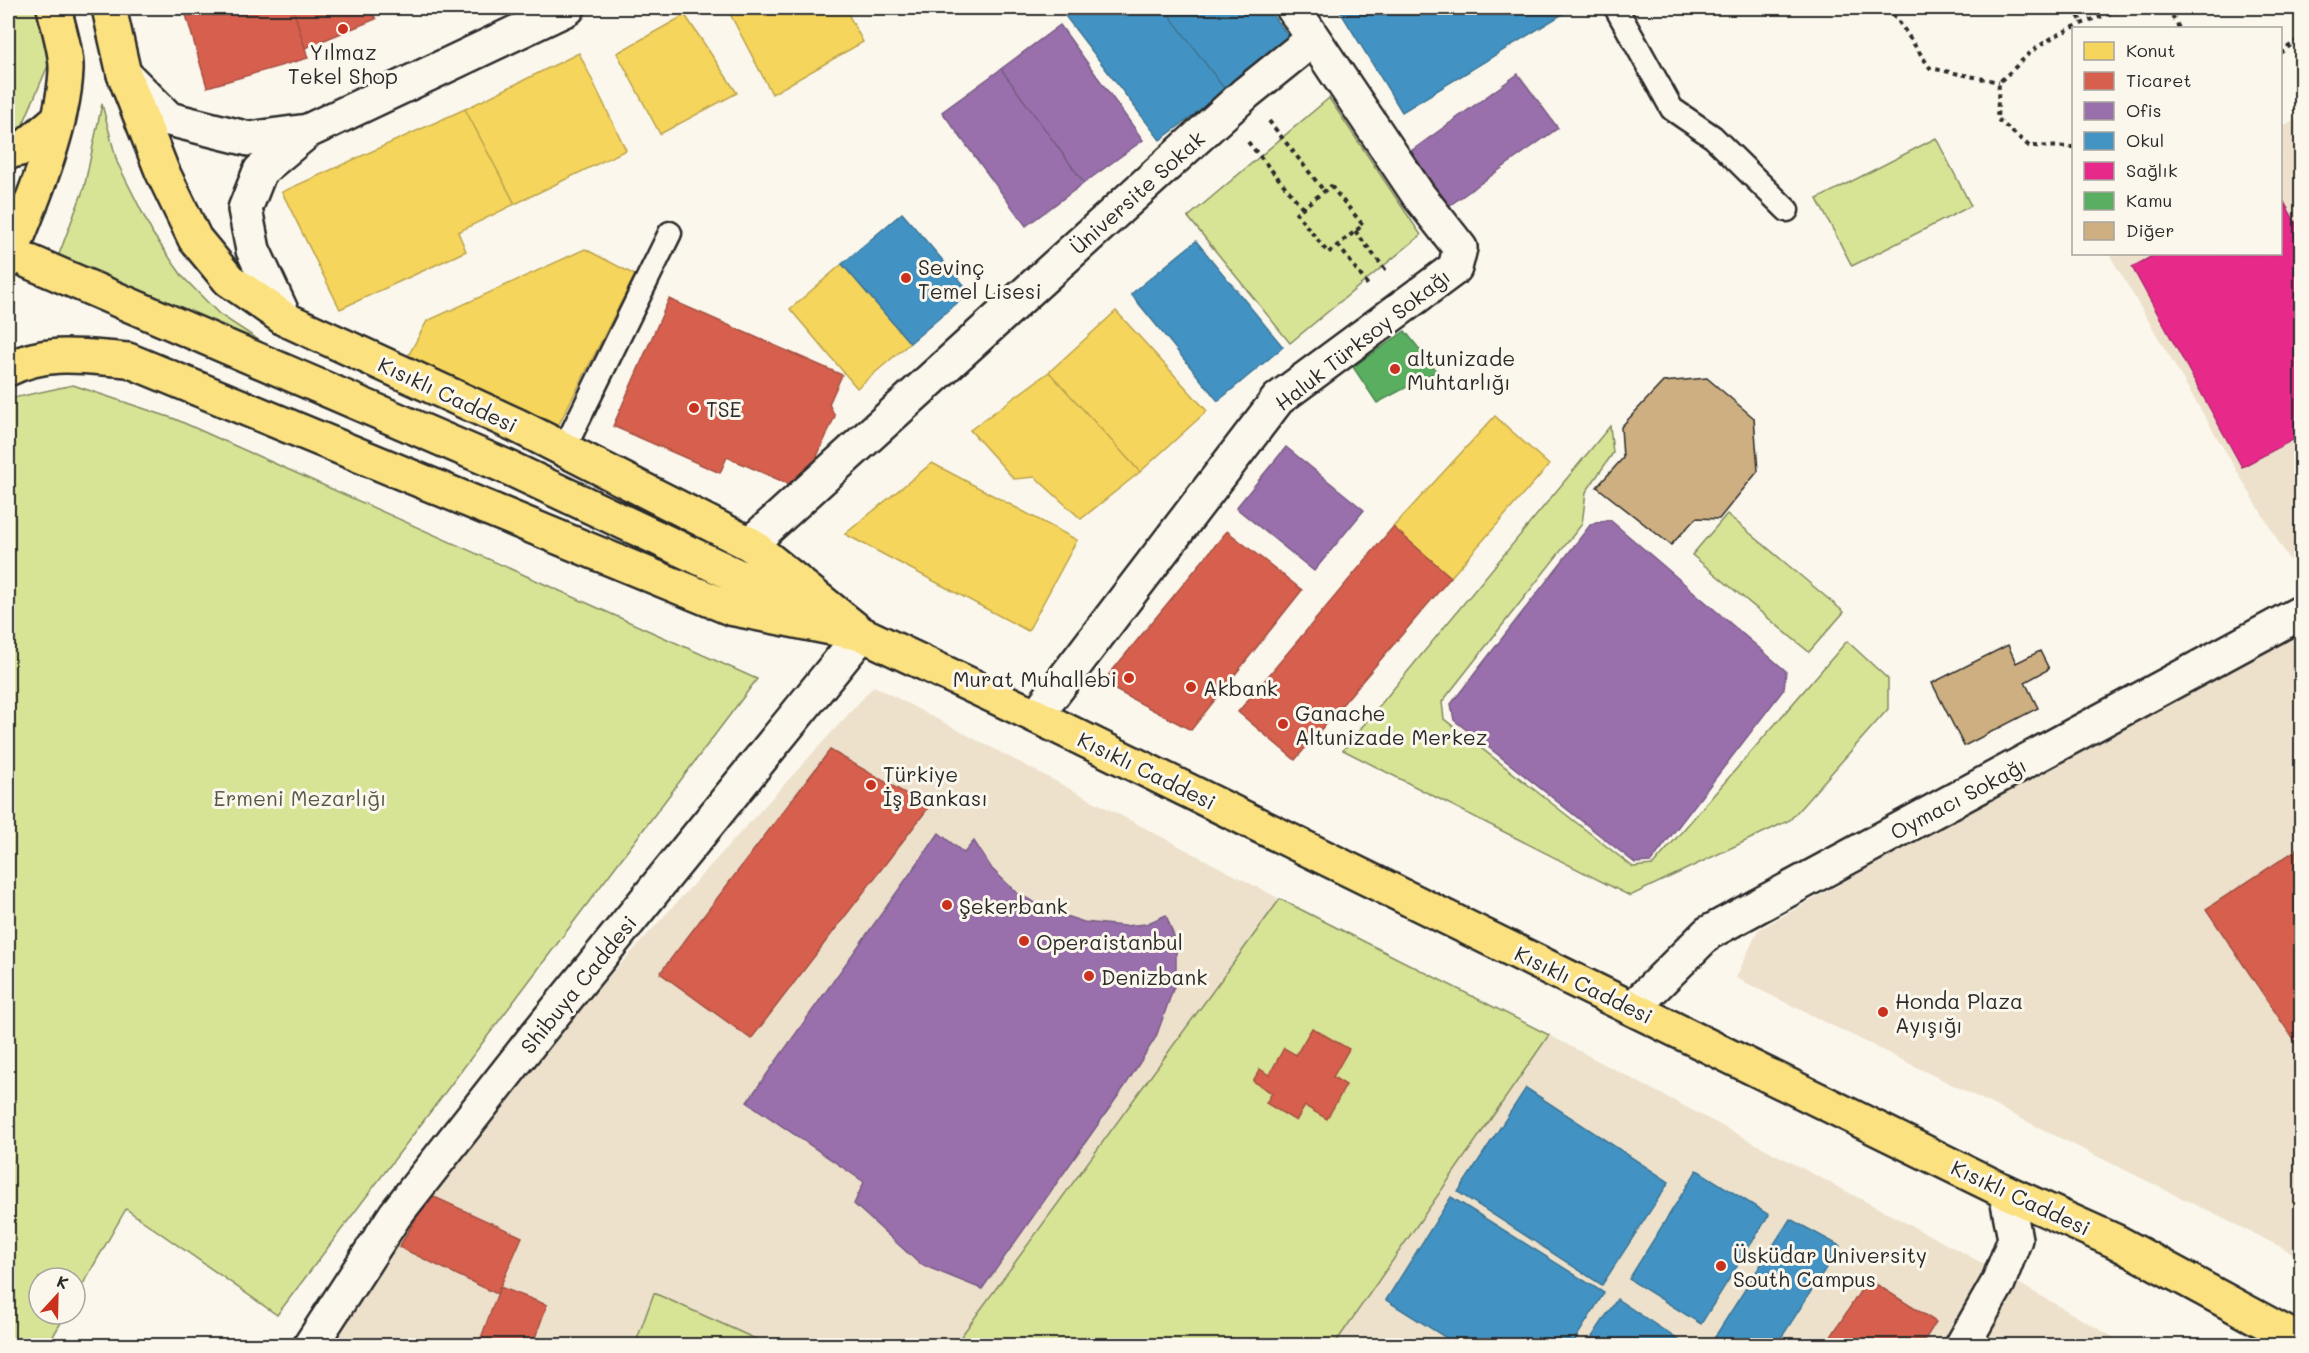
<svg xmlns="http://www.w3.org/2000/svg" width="2309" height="1353" font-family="Mali,sans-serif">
	<rect width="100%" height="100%" fill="#fbf7ec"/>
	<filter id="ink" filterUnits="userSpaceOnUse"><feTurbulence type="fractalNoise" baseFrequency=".0167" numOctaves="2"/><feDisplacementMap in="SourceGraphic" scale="12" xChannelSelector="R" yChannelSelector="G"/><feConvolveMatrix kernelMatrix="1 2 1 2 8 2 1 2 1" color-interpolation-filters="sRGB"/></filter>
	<g filter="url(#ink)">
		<path fill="#ede1cc" d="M2301,117V580L2109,254H2280L2281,128Z
			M2301,626V1257L1736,978L1758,930Z
			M874,686L1280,899L1549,1035L1988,1266L2127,1345L329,1346L380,1255L535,1058Z"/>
		<path fill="#d7e395" stroke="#818760" stroke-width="1.5" d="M8,8H40L52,56L21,129L8,132Z
			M1329,98L1421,235L1290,343L1188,217Z
			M102,104L117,162L153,234L183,277L219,314L297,365L55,265L84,188Z
			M1936,138L1971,206L1852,266L1817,199Z
			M73,385L175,419L757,679L277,1315L126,1209L75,1298V1278H39V1314H66L48,1345H8V399Z
			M1610,426L1613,453L1586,492L1582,524L1442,702L1444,719L1633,867L1653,865L1847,641L1888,679V709L1790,820L1630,896L1343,750Z
			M1727,514L1844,612L1809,652L1692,555Z
			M1280,899L1549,1035L1334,1345L954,1346Z
			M654,1293L769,1345H635Z"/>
		<path fill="#f6d55c" stroke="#b9a24d" stroke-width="1.5" d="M727,8H845L863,42L772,94Z
			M685,15L737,93L660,134L617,53Z
			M579,53L626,150L515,204L465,109Z
			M465,109L515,204L458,232L466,251L340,309L282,192Z
			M585,249L635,275L555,432L406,360L427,321Z
			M842,264L910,343L857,388L790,309Z
			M1116,311L1207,411L1140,472L1049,372Z
			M1049,372L1140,472L1081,519L1035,477L1014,479L970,430Z
			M1495,416L1549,465L1451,577L1393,527Z
			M932,463L1077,540L1028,631L845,534Z"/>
		<path fill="#d6604d" stroke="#a35043" stroke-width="1.5" d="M184,8H293L308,58L207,87Z
			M293,8H369L376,19L305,48Z
			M669,299L842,375L829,404L835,416L802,490L727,457L720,473L613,426Z
			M1393,527L1451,577L1295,760L1238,712Z
			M1227,531L1302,590L1191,730L1102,683Z
			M830,750L929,807L751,1039L660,973Z
			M2302,846V1052L2206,909Z
			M1312,1028L1349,1049L1333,1077L1346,1085L1327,1119L1305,1106L1296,1121L1266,1103L1272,1093L1253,1081L1260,1069L1269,1075L1284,1048L1296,1055Z
			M430,1195L522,1237L497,1294L399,1247Z
			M1868,1279L1936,1322L1921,1346H1825Z
			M500,1287L547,1305L532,1346H478Z"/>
		<path fill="#9970ab" stroke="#785b85" stroke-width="1.5" d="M1060,25L1143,140L1084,183L1001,69Z
			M1001,69L1084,183L1026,226L942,112Z
			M1518,74L1558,128L1446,208L1407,154Z
			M1286,447L1364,510L1314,571L1236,508Z
			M1610,520L1786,671L1784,689L1651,862L1635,863L1454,720L1451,704L1591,524Z
			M939,833L964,853L974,841L992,869L1017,893L1050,911L1084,922L1124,926L1146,924L1166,915L1176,942V981L1156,1037L1125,1086L982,1289L920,1264L854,1204L864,1182L747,1102Z"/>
		<path fill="#4393c3" stroke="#3c7495" stroke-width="1.5" d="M1059,8H1164L1226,91L1160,140Z
			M1164,8H1267L1293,42L1226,91Z
			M1338,8H1563L1566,12L1402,112Z
			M902,213L970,292L910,343L842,264Z
			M1196,241L1283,347L1218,401L1131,294Z
			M1526,1088L1669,1182L1602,1285L1458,1192Z
			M1697,1170L1769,1215L1701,1324L1629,1279Z
			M1451,1197L1604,1293L1571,1346H1459L1386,1300Z
			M1790,1219L1840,1246L1776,1346H1709Z
			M1617,1299L1686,1345L1685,1346H1586Z"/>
		<path fill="#e7298a" stroke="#af2a6e" stroke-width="1.5" d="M2280,195L2302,234V435L2242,467L2132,267L2156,254H2280Z"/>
		<path fill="#5aae61" stroke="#4c8751" stroke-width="1.5" d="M1405,331L1437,371L1377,403L1353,367Z"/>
		<path fill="#cdaf81" stroke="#2b2b2b" stroke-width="1.5" d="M1707,378L1754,418L1758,471L1719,519L1696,518L1671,545L1597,487L1623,458L1621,427L1663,382Z
			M2008,645L2016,663L2040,651L2049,669L2025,682L2038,708L1964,746L1932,683Z"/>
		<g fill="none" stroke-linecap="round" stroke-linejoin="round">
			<g stroke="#2b2b2b" stroke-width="27">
				<path id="lane" d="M1616,8L1672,109L1713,137L1787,210
					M564,449L670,233"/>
			</g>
			<g stroke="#2b2b2b" stroke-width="38">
				<path id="street" d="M750,544L1246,93L1313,39
					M1036,716L1278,399L1455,268L1460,248L1419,196L1293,8
					M1962,1346L1998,1283L2015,1239L2006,1192"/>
			</g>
			<g stroke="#2b2b2b" stroke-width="38">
				<path id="secondary" d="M124,74L169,119L249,139L308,131
					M285,319L253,250L245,209L260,171L308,131L568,8
					M1633,1008L1708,933L2302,612
					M310,1346L395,1215L538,1033L862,634"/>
			</g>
			<g stroke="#2b2b2b" stroke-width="38">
				<path id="primary" d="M109,8L124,74L162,171L195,239L229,280L285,319L516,425L750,544L858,631
					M8,152L24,148L58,119
					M8,261C30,206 63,131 66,71C67,53 58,26 54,8
					M30,262L509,468L814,612
					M8,369C48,349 85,357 128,360L730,608L862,634L1036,716L2006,1192L2115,1241L2302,1342"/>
			</g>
			<path stroke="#2b2b2b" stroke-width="4" stroke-dasharray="4.5 4.5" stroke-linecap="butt" d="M1886,8L1897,19L1930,68L1999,82
				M2074,8L2083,24
				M2168,8L2179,28
				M2280,53L2302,37
				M1269,121L1324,191
				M1248,142L1303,208
				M2074,147L2029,146L1997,119L1999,82C2010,73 2020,62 2030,53C2057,31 2101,14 2134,8
				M1331,186L1363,225L1328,253L1296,213Z
				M1355,231L1388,273
				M1338,245L1370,288"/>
			<use href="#lane" stroke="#fbf7ec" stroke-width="22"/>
			<use href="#street" stroke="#fbf7ec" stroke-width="33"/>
			<use href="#secondary" stroke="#fbf7ec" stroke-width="33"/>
			<use href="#primary" stroke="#fbe180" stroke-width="33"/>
		</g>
	</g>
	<g fill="#c8321e" stroke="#fbf7ec" stroke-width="2">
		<circle cx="343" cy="29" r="6"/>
		<circle cx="906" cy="278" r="6"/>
		<circle cx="1395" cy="369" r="6"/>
		<circle cx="694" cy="408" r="6"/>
		<circle cx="1129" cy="678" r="6"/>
		<circle cx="1191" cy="687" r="6"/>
		<circle cx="1283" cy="724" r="6"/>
		<circle cx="871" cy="785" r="6"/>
		<circle cx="947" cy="905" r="6"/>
		<circle cx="1024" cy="941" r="6"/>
		<circle cx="1089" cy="976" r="6"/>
		<circle cx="1883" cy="1012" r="6"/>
		<circle cx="1721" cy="1266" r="6"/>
	</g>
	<g text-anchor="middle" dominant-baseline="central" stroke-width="6" stroke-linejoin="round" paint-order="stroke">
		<g font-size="21" fill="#2b2b2b" stroke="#fbf7ec" text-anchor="start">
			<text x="343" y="51" text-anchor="middle">Yılmaz<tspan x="343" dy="24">Tekel Shop</tspan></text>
			<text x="918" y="266">Sevinç<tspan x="918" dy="24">Temel Lisesi</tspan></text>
			<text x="1407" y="357">altunizade<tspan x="1407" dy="24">Muhtarlığı</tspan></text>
			<text x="706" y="408">TSE</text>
			<text x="1117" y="678" text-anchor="end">Murat Muhallebi</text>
			<text x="1203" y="687">Akbank</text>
			<text x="1295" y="712">Ganache<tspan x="1295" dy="24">Altunizade Merkez</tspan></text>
			<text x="883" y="773">Türkiye<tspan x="883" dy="24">İş Bankası</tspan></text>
			<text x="959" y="905">Şekerbank</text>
			<text x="1036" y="941">Operaistanbul</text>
			<text x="1101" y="976">Denizbank</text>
			<text x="1895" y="1000">Honda Plaza<tspan x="1895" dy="24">Ayışığı</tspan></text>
			<text x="1733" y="1254">Üsküdar University<tspan x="1733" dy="24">South Campus</tspan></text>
		</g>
		<g font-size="21" fill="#2b2b2b" stroke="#fbf7ec">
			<text transform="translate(1137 192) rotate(-42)">Üniversite Sokak</text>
			<text transform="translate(1362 339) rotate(-38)">Haluk Türksoy Sokağı</text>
			<text transform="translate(448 394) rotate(25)">Kısıklı Caddesi</text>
			<text transform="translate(1147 770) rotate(26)">Kısıklı Caddesi</text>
			<text transform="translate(1958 798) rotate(-28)">Oymacı Sokağı</text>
			<text transform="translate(578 984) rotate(-51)">Shibuya Caddesi</text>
			<text transform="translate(1584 984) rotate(26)">Kısıklı Caddesi</text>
			<text transform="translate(2021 1197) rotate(25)">Kısıklı Caddesi</text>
		</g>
		<g font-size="21" fill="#565946" stroke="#fbf7ec">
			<text x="300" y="797">Ermeni Mezarlığı</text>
		</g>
	</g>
	<rect width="2309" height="1353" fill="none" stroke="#fbf7ec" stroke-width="30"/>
	<rect x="15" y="15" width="2279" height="1323" fill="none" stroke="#2b2b2b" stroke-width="2" filter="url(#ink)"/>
	<rect x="2072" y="27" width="210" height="228" fill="#fbf7ec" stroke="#a8a59f" stroke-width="1.5"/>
	<rect x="2084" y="42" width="30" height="18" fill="#f6d55c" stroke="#a8a59f" stroke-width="1.5"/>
	<text x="2126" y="57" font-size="18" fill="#2b2b2b">Konut</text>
	<rect x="2084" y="72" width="30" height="18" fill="#d6604d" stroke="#a8a59f" stroke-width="1.5"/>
	<text x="2126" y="87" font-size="18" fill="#2b2b2b">Ticaret</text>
	<rect x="2084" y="102" width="30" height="18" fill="#9970ab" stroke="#a8a59f" stroke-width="1.5"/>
	<text x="2126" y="117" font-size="18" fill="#2b2b2b">Ofis</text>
	<rect x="2084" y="132" width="30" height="18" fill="#4393c3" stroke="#a8a59f" stroke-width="1.5"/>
	<text x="2126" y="147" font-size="18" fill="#2b2b2b">Okul</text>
	<rect x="2084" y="162" width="30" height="18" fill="#e7298a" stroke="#a8a59f" stroke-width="1.5"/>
	<text x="2126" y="177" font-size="18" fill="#2b2b2b">Sağlık</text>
	<rect x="2084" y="192" width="30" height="18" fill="#5aae61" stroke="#a8a59f" stroke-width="1.5"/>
	<text x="2126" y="207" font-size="18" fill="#2b2b2b">Kamu</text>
	<rect x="2084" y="222" width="30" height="18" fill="#cdaf81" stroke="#a8a59f" stroke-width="1.5"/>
	<text x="2126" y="237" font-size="18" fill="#2b2b2b">Diğer</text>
	<g transform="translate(57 1296) rotate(22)"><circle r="28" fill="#fbf7ec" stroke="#a8a59f" stroke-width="1.5"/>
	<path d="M0-4.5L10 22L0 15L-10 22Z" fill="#c8321e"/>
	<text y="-9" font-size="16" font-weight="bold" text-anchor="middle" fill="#2b2b2b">K</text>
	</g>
</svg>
